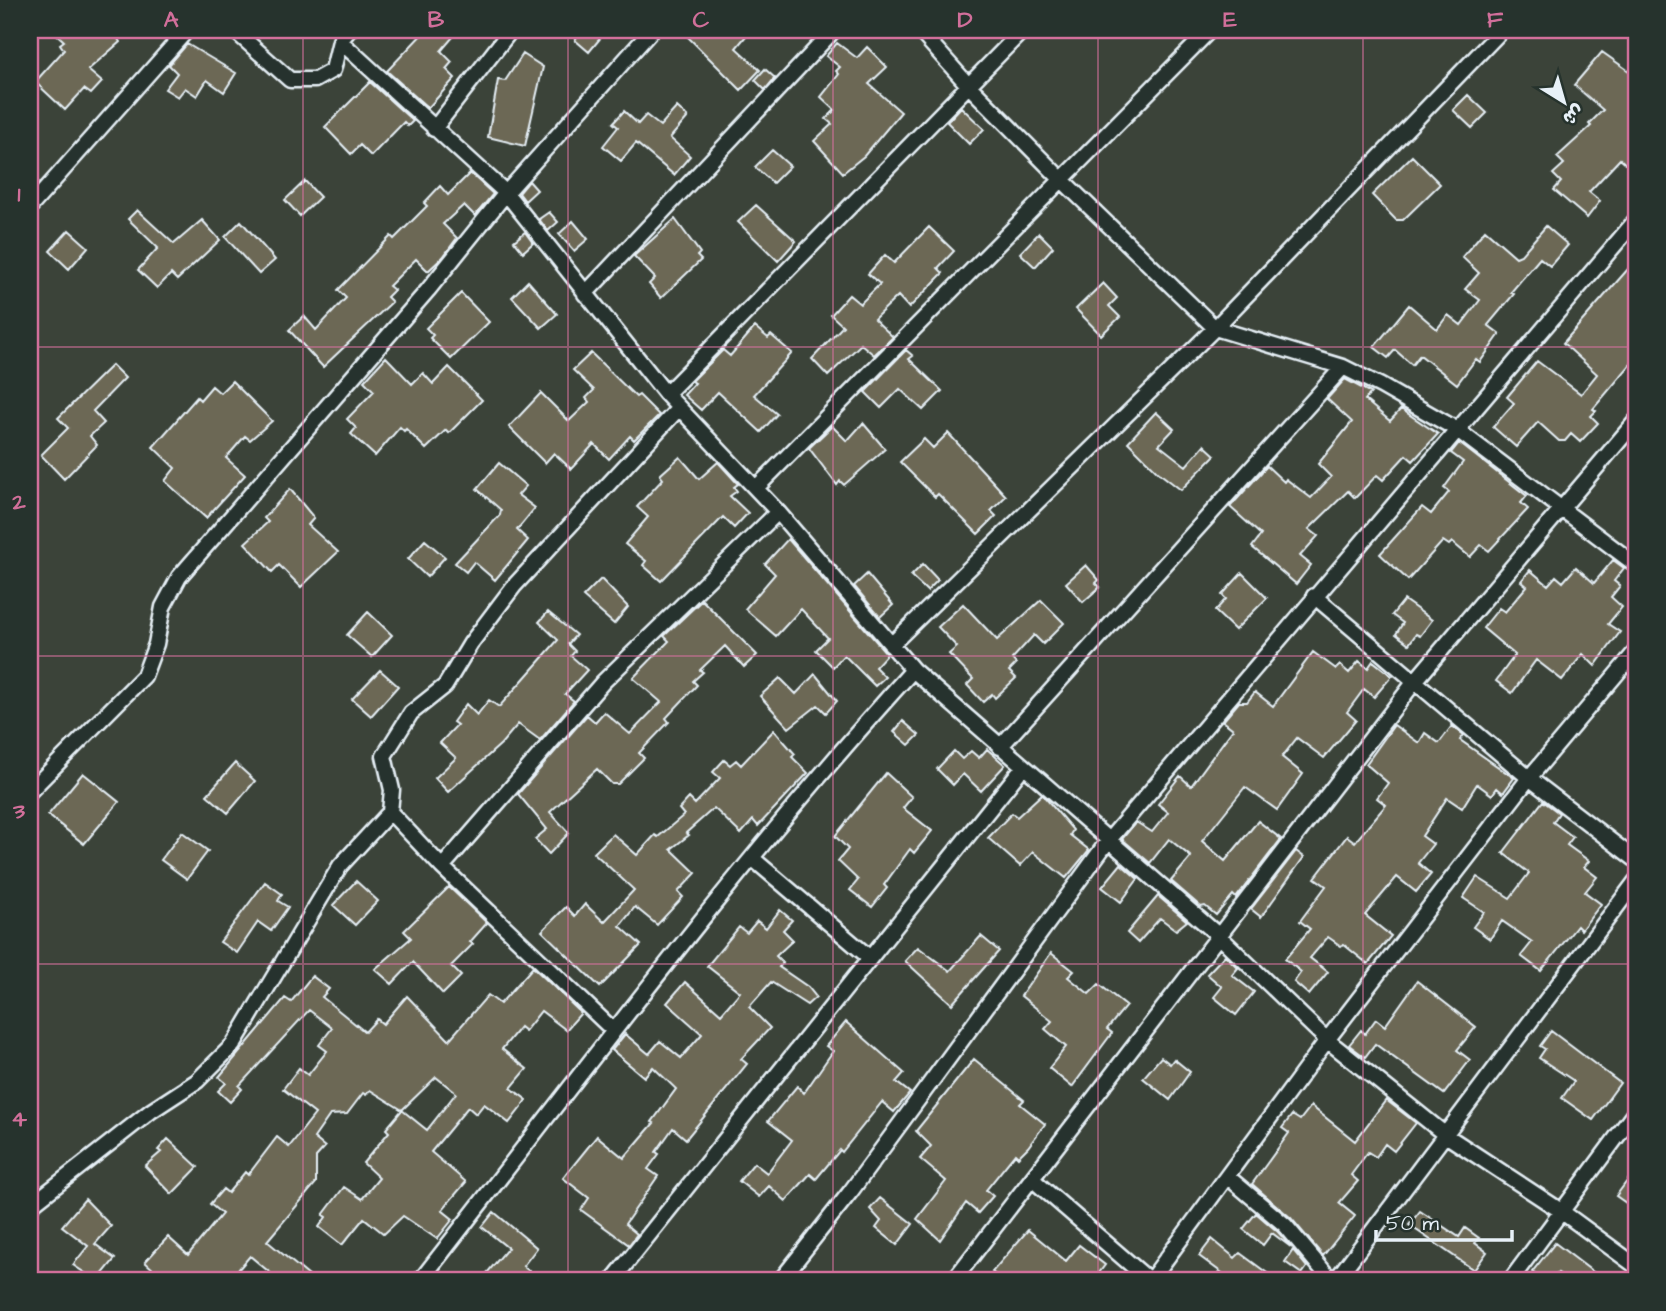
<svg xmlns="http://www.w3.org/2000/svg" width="1666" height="1311" font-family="'Architects Daughter','Playpen Sans Arabic',sans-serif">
	<rect width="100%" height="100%" fill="#3b4339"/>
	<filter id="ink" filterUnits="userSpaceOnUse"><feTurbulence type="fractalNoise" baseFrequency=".0143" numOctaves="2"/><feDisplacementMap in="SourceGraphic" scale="14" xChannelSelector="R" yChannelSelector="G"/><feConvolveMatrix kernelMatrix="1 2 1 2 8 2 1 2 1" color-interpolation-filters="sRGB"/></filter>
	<g filter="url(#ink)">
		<path fill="#6c6855" stroke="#e8f1f8" stroke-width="2" fill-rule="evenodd" d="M52,30H127L118,39L120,42L88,70L102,82L91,94L84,89L65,110L35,82L64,50L60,44L64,41Z
			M426,30H459L441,51L452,62L446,69L455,78L428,108L387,71Z
			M582,30H607L589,52L575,40Z
			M681,30H751L736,48L760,70L741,90Z
			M837,43L857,58L867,47L887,67L869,84L901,112L864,156L843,173L814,141L832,124L826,119L835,110L821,97L839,74L836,71L840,67L826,56Z
			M187,44L236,73L224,92L207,80L197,96L185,88L178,97L165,89L177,73L169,65Z
			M1602,52L1636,76V173L1620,159L1589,192L1600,201L1587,218L1554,190L1561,182L1553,174L1564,164L1557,157L1591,126L1589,124L1603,110L1574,85Z
			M523,54L543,67L525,146L488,137L498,80L505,81Z
			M765,69L775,78L765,90L755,80Z
			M370,82L413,121L408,126L404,122L371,156L360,145L351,154L325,127Z
			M1468,95L1487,113L1472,128L1453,110Z
			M677,107L688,117L670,138L690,156L674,175L636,143L621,161L603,146L618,127L613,123L624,111L638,124L646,115L660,126Z
			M961,107L984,129L969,144L947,122Z
			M772,150L790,166L773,183L755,167Z
			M1412,156L1440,184L1403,220H1396L1372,195Z
			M470,173L493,194L475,216L464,205L443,224L457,238L443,257L428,271L416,259L389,286L394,290L387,297L392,302L323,367L289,330L304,316L316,330L346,298L338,290L391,236L394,239L427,206L424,203L440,186L448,195Z
			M305,181L320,197L300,216L285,200Z
			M529,181L537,190L525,201L519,193Z
			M756,205L796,241L778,261L738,222Z
			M137,210L174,244L202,220L220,240L177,280L171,274L157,288L138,270L158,248L128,219Z
			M549,212L558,222L548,231L539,219Z
			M675,219L700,253L697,256L701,260L661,298L649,284L655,278L634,256Z
			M241,221L275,260L259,274L225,237Z
			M573,221L588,239L574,251L559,234Z
			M1546,226L1568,245L1550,266L1540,258L1511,292L1514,294L1488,325L1500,334L1480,362L1476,359L1457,384L1420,355L1412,365L1395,350L1388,358L1374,347L1409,305L1437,329L1448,315L1461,325L1480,300L1465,289L1479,273L1462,257L1485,230L1516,257L1521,255Z
			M929,227L954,251L938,268L943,273L909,308L898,296L874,319L893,337L874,355L861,344L828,376L812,359L843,326L831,315L849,295L860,304L880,284L868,274L885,255L894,263Z
			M69,230L88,247L69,269L50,251Z
			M525,232L533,243L523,252L514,241Z
			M1039,233L1053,247L1035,267L1020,253Z
			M1636,260V358L1593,409L1596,411L1591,416L1598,423L1580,442L1571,434L1565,441H1559L1538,422L1516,447L1493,427L1514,403L1507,397L1537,361L1581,394L1597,374L1563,343Z
			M528,281L557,314L541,328L512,297Z
			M1103,283L1117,298L1109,306L1120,317L1101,335L1076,309Z
			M461,293L489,322L451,359L430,338L433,335L426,328Z
			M755,327L768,338L771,335L792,353L754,395L777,414L761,432L718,392L701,410L684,395L695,383L692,381L723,350L730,356Z
			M906,350L913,356L909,359L942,391L923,410L900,389L881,408L865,392Z
			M591,353L636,397L639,395L659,415L634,440L630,436L609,459L594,444L571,469L554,453L545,463L509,427L541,393L569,421L589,402L586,398L594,390L573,370Z
			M386,357L412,384L423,373L433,384L449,367L482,400L449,433L446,430L426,449L406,429L404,431L400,427L375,456L351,434L356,428L347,419L374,391L364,381Z
			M112,365L125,378L93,411L104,423L90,436L97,445L64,479L41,455L68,428L58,418Z
			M1345,379L1371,393L1365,400L1390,421L1401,409L1438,434L1413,461L1406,455L1383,480L1377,475L1355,498L1348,491L1309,529L1318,536L1300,556L1311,565L1296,584L1252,547L1261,535L1230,507L1267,466L1284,482L1286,479L1311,498L1331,477L1318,464L1352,422L1327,399Z
			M232,381L272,421L250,440L245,436L226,458L245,475L206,518L165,481L175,468L153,447L197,397L200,400L212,386L220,393Z
			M1156,412L1174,429L1159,445L1186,466L1204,445L1215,455L1181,490L1158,472L1128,442Z
			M863,423L885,449L844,485L840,481L837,485L809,448L832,426L847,441Z
			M948,433L1006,496L991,511L996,516L978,534L938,494L935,497L900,462L924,439L933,448Z
			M1459,443L1527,496L1521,503L1528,509L1489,551L1481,545L1470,557L1452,542L1449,545L1443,541L1408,580L1380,554L1422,507L1431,514L1449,492L1444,488L1463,462L1451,453Z
			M680,457L699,479L718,462L738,484L734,487L737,491L730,496L748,513L734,528L723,517L661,581L643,565L646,561L625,544L648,517L637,507L663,479L660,475Z
			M499,463L526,486L518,495L535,508L517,530L528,540L495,580L474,562L466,572L455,563L500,515L501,510L477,489Z
			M290,489L314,518L308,525L338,552L301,587L279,565L272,572L245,543L268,522L264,518Z
			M788,539L887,654L875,667L885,677L875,686L844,655L833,667L816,650L828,638L801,609L776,636L745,609L775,574L765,564Z
			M425,540L445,557L427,577L408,559Z
			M1613,560L1624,568L1614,581L1620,586L1611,597L1622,607L1608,624L1620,632L1595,666L1583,654L1562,680L1536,660L1512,693L1496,681L1515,655L1483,628L1499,608L1505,612L1527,586L1521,581L1530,570L1548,585L1556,576L1563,582L1576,567L1594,583Z
			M923,564L938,580L927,591L911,576Z
			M1086,565L1099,580L1096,583L1100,587L1083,602L1066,583Z
			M1242,573L1267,598L1235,630L1215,611L1226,599L1222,595Z
			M867,574L893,605L880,617L854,586Z
			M601,579L628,607L614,624L583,597Z
			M702,600L757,655L744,667L725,646L700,670L703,672L693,681L697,685L666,718L669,722L639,753L644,758L618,784H612L597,769L563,800L550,812L569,833L549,854L535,839L547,829L518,794L587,715L595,722L604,712L630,734L661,702L633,678L669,641L664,636Z
			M1041,600L1064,623L1043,644L1034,635L1012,659L1016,664L1009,671L1016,678L995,698L992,694L983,702L967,685L973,679L949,654L957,647L938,627L963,604L997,640Z
			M1404,600L1432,620L1420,636L1416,634L1409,644L1396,634L1403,623L1392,615Z
			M368,612L392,635L372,657L347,635Z
			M548,612L576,635L568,644L575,651L571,656L587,670L565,694L574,701L540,740L518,724L501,744L448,792L435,778L456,758L440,743L457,725L453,722L466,704L477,715L489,700L499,707L558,640L539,622Z
			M1313,652L1336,669L1340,665L1349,673L1359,661L1368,668L1373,661L1392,676L1374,697L1364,689L1347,712L1356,720L1324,758L1297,738L1282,757L1303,774L1277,810L1245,787L1202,841L1225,861L1258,821L1281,839L1236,898L1233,895L1216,915L1205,906L1201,907L1171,881L1191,857L1169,839L1150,863L1122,839L1136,822L1152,832L1168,812L1158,804L1180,776L1191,786L1233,729L1223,721L1239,702H1247L1255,692L1273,706Z
			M380,670L398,686L371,716L352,699Z
			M815,674L837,701L826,713L818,705L789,728L760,696L780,678L796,694Z
			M903,721L919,735L909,745L894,732Z
			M1394,725L1419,743L1425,733L1439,743L1452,726L1464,735L1460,740L1514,778L1503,793L1497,788L1492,795L1477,784L1462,808L1447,798L1422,836L1433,844L1418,863L1431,874L1416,892L1397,877L1365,915L1391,936L1368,964L1343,944L1341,946L1328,937L1310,958L1328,972L1309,995L1294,982L1301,972L1285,959L1310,929L1300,921L1326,886L1315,878L1347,836L1355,842L1386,805L1377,798L1388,783L1366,764Z
			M774,730L795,754L792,757L808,773L758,826L753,820L741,834L714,808L686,833L689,835L671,849L696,873L678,892L683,897L657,925L635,907L620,926L641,945L600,987L542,931L566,907L575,916L585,904L604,922L634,890L594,853L613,834L637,855L655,835L658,837L684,815L679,809L689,798L695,804L720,778L713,772L724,760L730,765L736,760L741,765Z
			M987,749L1005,765L981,791L963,774L953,785L937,769L954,751L962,759L971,751L979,758Z
			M235,763L255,781L228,813L207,795Z
			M83,773L119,802L84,844L48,815Z
			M886,773L912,797L903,808L932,831L914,853L910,849L884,885L887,888L872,907L850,890L858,880L838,861L848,849L835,836Z
			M1042,794L1073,830L1070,835L1089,850L1066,878L1033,852L1020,866L988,838L1012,813L1017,817Z
			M1543,801L1559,813L1553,822L1573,837L1567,845L1589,861L1584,867L1597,877L1585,892L1601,904L1581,930L1577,926L1541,971L1521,956L1532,942L1502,921L1490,939L1473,927L1484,912L1463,898L1477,877L1510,898L1529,873L1503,853Z
			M182,832L208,851L187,879L161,860Z
			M1296,851L1304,857L1261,917L1251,909Z
			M1121,864L1138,879L1121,902L1102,887Z
			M356,881L378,901L355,925L333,905Z
			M265,882L282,894L278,901L288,907L271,931L258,922L237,953L220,942Z
			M449,887L487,923L470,942L473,944L451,966L461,976L443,994L413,962L392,984L375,969L411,938L404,931Z
			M1158,896L1187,921L1176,930L1160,918L1138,943L1127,933Z
			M780,910L792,920L783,930L793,940L776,956L783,963L779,967L808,987L816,997L807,1005L771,982L749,1007L770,1028L741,1059L747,1064L686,1139L673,1128L656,1152L659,1154L648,1169L658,1176L625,1224L637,1234L629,1245L581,1210L589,1198L563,1178L597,1136L624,1158L654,1123L652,1122L676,1089L653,1067L644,1077L612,1050L625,1034L649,1054L660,1041L681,1058L702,1034L667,1003L685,982L721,1014L740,992L707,966L739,927L747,933L757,921L766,928Z
			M981,936L999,951L952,1004L905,961L918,947L950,971Z
			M1051,953L1074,971L1068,977L1089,994L1099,984L1126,1006L1107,1029L1112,1033L1072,1087L1049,1068L1066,1047L1045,1029L1052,1021L1021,996Z
			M1225,955L1238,968L1232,975L1254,992L1236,1015L1214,997L1222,987L1207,974Z
			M533,967L581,1013L566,1030L541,1011L525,1031L520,1027L502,1049L527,1069L511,1088L527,1100L509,1123L484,1104L476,1114L468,1107L431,1152L466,1182L442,1210L453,1219L437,1239L403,1216L384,1234L364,1218L342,1245L319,1227L326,1217L323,1215L344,1187L362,1199L379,1178L363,1163L389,1132L386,1129L402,1110L370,1090L366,1095L363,1093L347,1114L330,1115L314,1138L325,1147L316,1157V1183L267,1241L315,1281H280L250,1256L238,1270L207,1273L217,1281H166L145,1262L168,1237L188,1255L222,1214L210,1204L223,1189L228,1193L245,1172L248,1175L277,1137L289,1147L315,1114L283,1089L299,1068L308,1075L327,1051L319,1045L332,1028L309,1010L239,1086L242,1089L230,1102L218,1091L226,1083L219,1077L285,998L291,1002L312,976L329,989L322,997L365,1032L377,1019L383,1024L407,996L449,1040L488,995L500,1004ZM436,1077L456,1093L427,1130L402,1110Z
			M1417,981L1476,1027L1457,1050L1470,1060L1444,1094L1375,1044L1365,1057L1349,1045L1361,1030L1365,1034L1376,1019L1385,1026Z
			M846,1022L904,1073L896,1082L910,1093L894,1112L882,1102L842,1152L840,1150L816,1179L810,1174L786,1201L769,1186L759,1197L739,1181L754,1163L767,1173L792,1140L768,1121L797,1086L804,1093L833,1051L826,1046Z
			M1551,1031L1620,1083L1593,1120L1562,1098L1574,1081L1539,1058L1545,1049L1540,1046Z
			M1161,1057L1170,1064L1174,1059L1190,1072L1170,1100L1143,1078Z
			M974,1059L1024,1100L1020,1104L1045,1124L1028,1147L1018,1157L1015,1154L986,1190L993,1196L978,1213L966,1203L940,1240L917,1219L946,1181L920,1159L931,1146L916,1131Z
			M1386,1100L1416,1123L1394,1151L1385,1144L1376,1157L1368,1152L1351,1175L1358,1181L1339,1203L1355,1216L1323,1256L1291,1218L1252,1184L1289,1133L1282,1128L1292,1115L1300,1120L1311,1106L1355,1141Z
			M168,1139L198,1167L172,1194L145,1166L161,1152L158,1150Z
			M1636,1169V1210L1616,1196Z
			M880,1198L913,1224L897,1245L876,1228L881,1221L870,1209Z
			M85,1199L111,1226L95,1244L115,1259L97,1281L73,1265L88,1246L62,1226Z
			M1420,1211L1459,1237L1465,1228L1479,1238L1475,1243L1487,1252L1474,1270L1409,1225Z
			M494,1212L537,1248L523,1266L541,1281H498L487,1273L508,1248L482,1227Z
			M1256,1213L1278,1232L1292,1248L1272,1233L1263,1245L1243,1229Z
			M1028,1230L1066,1261L1079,1245L1105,1265L1093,1281H1003L992,1272Z
			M1212,1239L1235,1258L1240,1253L1278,1281H1233L1199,1256Z
			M1555,1243L1605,1281H1569L1558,1273L1552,1281H1544L1532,1272Z
			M1293,1250L1307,1267L1302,1274L1285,1262Z"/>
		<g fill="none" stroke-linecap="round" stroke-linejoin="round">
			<g stroke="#e8f1f8" stroke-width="19">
				<path id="minor" d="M234,30L290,80H315L333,70L340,41L349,30
					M919,30L969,86L1063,181L1215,328L1343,367L1381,386L1456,429L1636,565
					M340,41L506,193L666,394L778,512L913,670L1218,935L1327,1040L1447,1136L1561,1211L1636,1266
					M434,129L511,30
					M30,207L187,30
					M585,294L834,30
					M666,394L1023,30
					M756,488L1210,30
					M1314,596L1529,778L1636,860
					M891,645L1215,328L1502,30
					M1000,747L1343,367
					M30,791L144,676L156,644L163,607L179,577L428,290L506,193L652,30
					M390,812L442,867L613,1030
					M752,858L870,958
					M442,867L603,682L778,512
					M1228,1177L1285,1225L1332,1281
					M1032,1179L1150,1281
					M30,1206L151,1111L197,1081L233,1045L340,866L390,812L392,790L384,756L411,713L445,686L471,643L514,586L679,408
					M420,1281C581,1075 737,864 913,670
					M612,1281L1023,767
					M780,1281L851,1191L1108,841L1636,220
					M953,1281L1416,680L1636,421
					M1150,1281L1327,1040L1529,778L1636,651
					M1335,1281L1636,881
					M1510,1281L1636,1111"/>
			</g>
			<use href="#minor" stroke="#26332d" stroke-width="14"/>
		</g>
	</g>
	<path fill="none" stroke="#d16f9a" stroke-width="2" stroke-opacity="0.55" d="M303,30V1281M568,30V1281M833,30V1281M1098,30V1281M1363,30V1281M30,347H1636M30,656H1636M30,964H1636"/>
	<rect width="1666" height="1311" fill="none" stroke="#26332d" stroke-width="77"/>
	<g transform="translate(1564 102) rotate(143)" stroke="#26332d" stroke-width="5" paint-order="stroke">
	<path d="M0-5L12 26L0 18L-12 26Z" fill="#e8f1f8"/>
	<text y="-10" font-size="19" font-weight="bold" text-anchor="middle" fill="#e8f1f8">ش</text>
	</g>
	<path d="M1376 1230v10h136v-10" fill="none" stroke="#e8f1f8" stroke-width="3.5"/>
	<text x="1386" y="1230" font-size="21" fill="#e8f1f8" stroke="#26332d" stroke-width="5" paint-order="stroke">50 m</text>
	<rect x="38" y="38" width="1590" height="1234" fill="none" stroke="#d16f9a" stroke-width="2.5"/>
	<g font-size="23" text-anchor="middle" font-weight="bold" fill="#d16f9a">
		<text x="171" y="27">A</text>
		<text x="436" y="27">B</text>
		<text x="701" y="27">C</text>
		<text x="965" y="27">D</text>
		<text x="1230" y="27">E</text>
		<text x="1495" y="27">F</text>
		<text x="19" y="201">1</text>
		<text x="19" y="509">2</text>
		<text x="19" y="818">3</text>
		<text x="19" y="1126">4</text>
	</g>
</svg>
